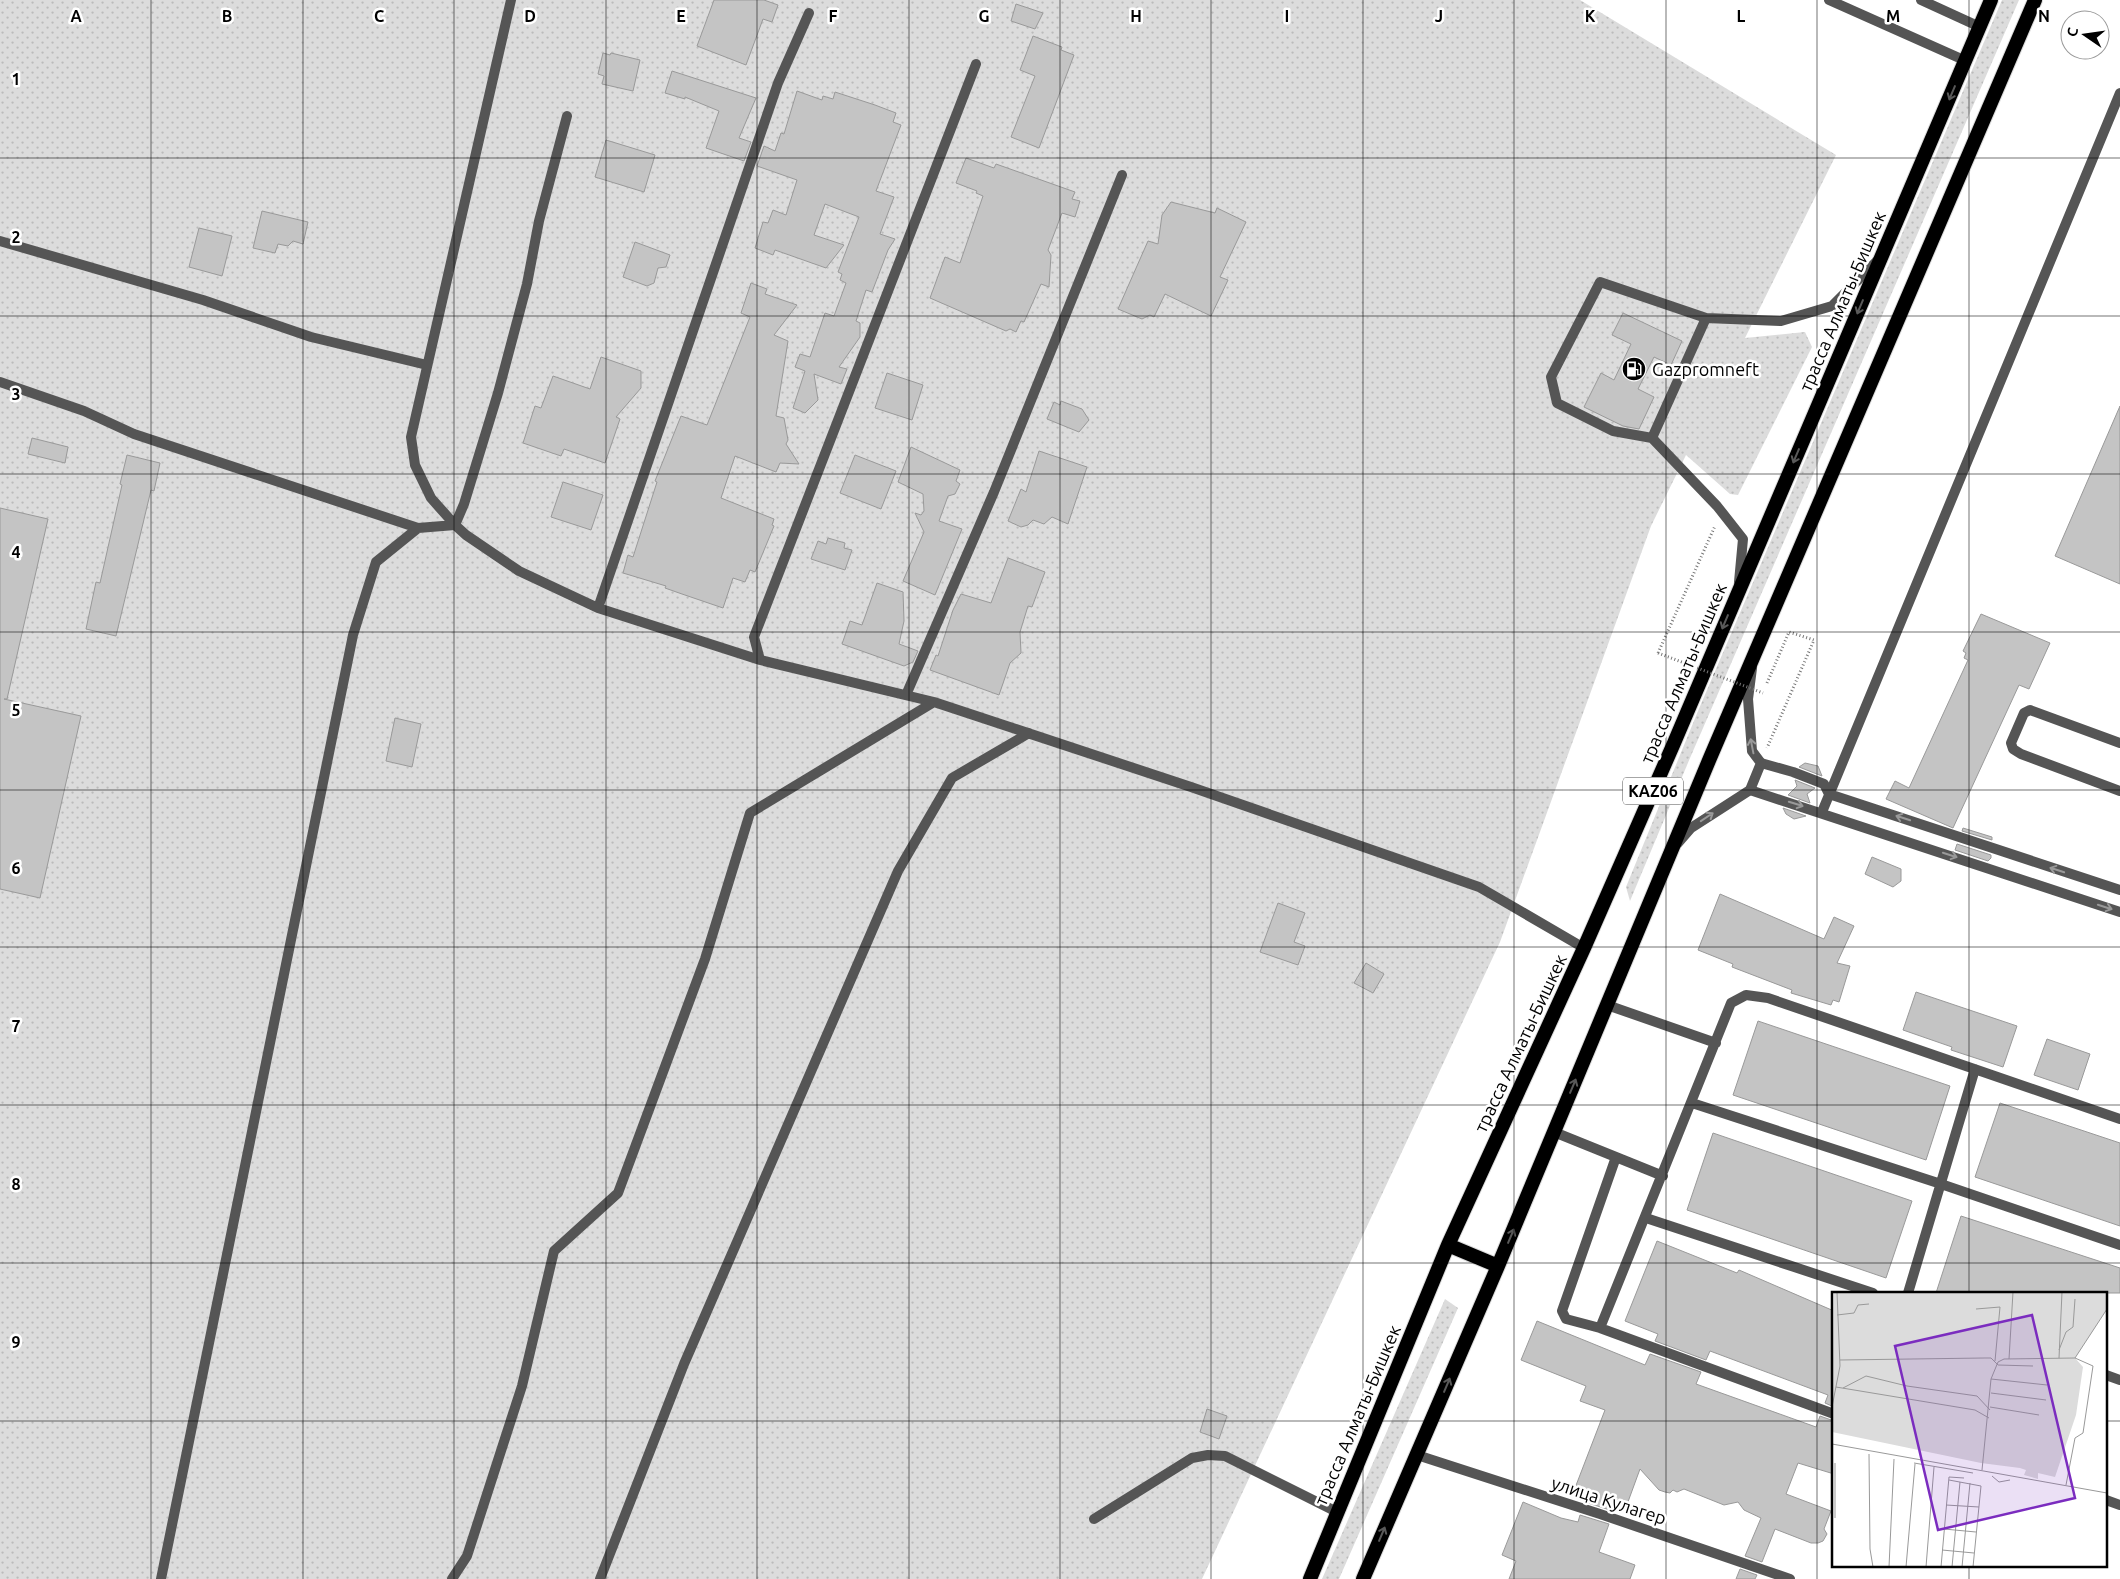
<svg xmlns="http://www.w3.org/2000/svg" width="2120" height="1579" font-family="Ubuntu,sans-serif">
	<defs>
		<pattern id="grass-dots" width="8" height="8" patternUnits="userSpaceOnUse" patternTransform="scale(1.25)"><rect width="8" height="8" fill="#dcdcdc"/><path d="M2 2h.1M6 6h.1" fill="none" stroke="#bbb" stroke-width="1.8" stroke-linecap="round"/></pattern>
	</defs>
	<rect width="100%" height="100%" fill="#fff"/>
	<path fill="url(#grass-dots)" d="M0,0H1580L1836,155L1745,338L1805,332L1812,347L1738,495L1730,494L1686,455L1651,526L1500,942L1202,1579H0Z
		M2002,0H2019L1690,758L1630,901L1626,887L1698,711Z
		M1445,1299L1458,1308L1339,1579H1322Z"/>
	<path fill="#c4c4c4" stroke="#999" d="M714,0H764L778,5L772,22L763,19L746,65L697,46Z
		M1016,4L1043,13L1035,29L1011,21Z
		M1033,36L1062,47L1061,50L1074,55L1039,148L1011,137L1035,76L1020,70Z
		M603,53L610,55L611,53L640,60L633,91L602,84L604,76L598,74Z
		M672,71L756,98L739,138L751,142L744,161L706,148L719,111L685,97V99L665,93Z
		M797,91L822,100L823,96L833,99L835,92L875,105L896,113L893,122L901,125L876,191L894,197L880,234L895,239L888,250L872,292L866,290L856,321L860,323V337L839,367L847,369L841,384L814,374L818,400L805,413L793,408L805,371L795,367L800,354L810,357L825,313L834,316L846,283L840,280L842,274L838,272L859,217L825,204L814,235L844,245L826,268L775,250L773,255L755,248L763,222L768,223L773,210L786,215L797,180L757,166L764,146L775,151L781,133L784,134Z
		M606,140L655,155L644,192L595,177Z
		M966,158L994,168L996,164L1075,192L1072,199L1080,201L1075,217L1062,213L1048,250L1051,255L1049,287L1041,284L1024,322L1021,321L1016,332L1010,329L1006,331L930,298L945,257L960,263L983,196L976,193L977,191L956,183Z
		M1171,202L1215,213L1217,208L1246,222L1220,277L1228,280L1211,316L1165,294L1154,317L1150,315L1142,319L1118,309L1148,241L1158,244L1162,215Z
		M262,211L308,222L303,244L293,241L288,246L278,244L275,253L253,248Z
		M199,228L232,236L222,276L189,267Z
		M635,242L670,255L666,267L658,268L654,283L647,286L623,277Z
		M751,283L767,289L765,294L797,305L774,335L788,341L776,416L784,418L788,440L786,444L799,464L780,463L776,472L735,456L721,498L774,519L772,525L774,526L755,572L750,570L745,582L733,578L723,608L682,594L665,588L666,586L623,573L628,555L633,557L657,482L655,481L681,416L707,425L750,317L741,313Z
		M1623,313L1682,341L1671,365L1654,357L1638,389L1654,397L1639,429L1623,426L1584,407L1601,373L1614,380L1631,344L1612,335Z
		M601,357L641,371V388L616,417L620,419L605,463L564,449L561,456L523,443L535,406L541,408L553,376L590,389Z
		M887,373L923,385L912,420L875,408Z
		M1061,401L1082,409L1089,420L1079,432L1047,419L1054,402L1060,405Z
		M2120,406V584L2055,556Z
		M32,438L68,447L65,463L28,454Z
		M911,447L960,470L956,481L960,484L955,494L948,496L939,521L962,529L935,595L903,581L924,532L915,513L921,515L924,511L923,494L898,482Z
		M1039,451L1087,467L1068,524L1052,517L1044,524L1033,520L1028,525L1021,527L1008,521L1021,489L1026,492Z
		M127,455L160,463L154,491L151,490L116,636L86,629L96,582L100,583L122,485L120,484Z
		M855,455L896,471L881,509L840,493Z
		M563,482L603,495L591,530L551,517Z
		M0,508L48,519L7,699H4L81,716L40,898L0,889Z
		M828,538L845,543L844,548L852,550L845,570L811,559L818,541L826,544Z
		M1008,558L1045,572L1032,607L1028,606L1020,632L1021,653L1010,663L999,695L930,670L936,655L938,656L953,610L961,594L991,603Z
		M877,583L903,592L904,621L899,644L918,651L913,662L904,666L842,644L850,621L862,625Z
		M1981,614L2050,643L2029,689L2019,685L1953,828L1886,799L1895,781L1909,788L1968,660L1964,658L1966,653L1963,651Z
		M395,718L421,724L412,767L386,761Z
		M1805,763L1818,766L1822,776L1799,767Z
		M1795,780L1815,788L1807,794L1810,803L1788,795L1797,786Z
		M1783,808L1806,816L1794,819L1786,814Z
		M1963,828L1992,837V840L1962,831Z
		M1957,844L1991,855V858L1988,861L1955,850Z
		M1872,857L1901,869V881L1893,887L1865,874Z
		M1720,894L1824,939L1834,917L1854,926L1837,963L1850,966L1839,1002L1833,1000L1831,1005L1791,993L1792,990L1732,967L1733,964L1698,950Z
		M1278,903L1305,913L1294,942L1305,946L1298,965L1260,952Z
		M1366,963L1384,974L1373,993L1354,983Z
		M1916,992L2017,1026L2003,1067L1951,1050L1952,1047L1903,1030Z
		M1758,1021L1950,1086L1926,1160L1733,1095Z
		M2047,1039L2090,1054L2078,1090L2034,1075Z
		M2000,1103L2120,1143V1226L1975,1177Z
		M1713,1133L1912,1201L1886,1278L1687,1210Z
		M1961,1216L2120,1268V1293H1936Z
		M1657,1241L1737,1273L1739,1270L1834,1311V1407L1825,1403L1828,1395L1710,1351L1706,1360L1655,1341L1658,1334L1625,1321Z
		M1537,1321L1645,1365L1650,1354L1701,1372L1696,1384L1816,1427L1820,1416L1834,1421V1474L1798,1463L1786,1494L1831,1511L1824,1529L1827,1534L1823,1541L1818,1543H1811L1775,1529L1762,1562L1745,1556L1761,1518L1744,1510L1738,1502L1724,1505L1684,1489L1677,1492L1673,1490L1670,1493L1665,1492L1659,1490L1640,1469L1625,1510L1615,1506L1613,1511L1585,1502L1589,1492L1575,1488L1605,1410L1580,1401L1586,1386L1521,1360Z
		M1207,1409L1227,1416L1219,1439L1200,1432Z
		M1523,1502L1561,1518L1578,1522L1580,1515L1609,1524L1599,1552L1635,1565L1630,1579H1509L1516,1561L1502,1555Z
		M1740,1569L1757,1575L1755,1579H1736Z"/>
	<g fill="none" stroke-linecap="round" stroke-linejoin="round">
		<g stroke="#dbdbdb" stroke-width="16">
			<path id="trunk" d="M1448,1245L1498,1266
				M1310,1579L1448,1245L1584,948L1674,743L1991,0
				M1363,1579L1498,1266L1710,758L2035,0"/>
		</g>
		<path stroke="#777" stroke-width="3" stroke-dasharray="1 2.5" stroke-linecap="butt" d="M1658,653L1715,526
			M1767,683L1789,632L1814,640L1767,748"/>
		<path stroke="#555" stroke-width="10" d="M1921,0L1980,27
			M1652,438L1613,431L1557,403L1551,377L1600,282L1706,318
			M1739,582L1743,539L1717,506L1652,438L1706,318L1781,321L1832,306L1877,261
			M2120,743L2030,710L2024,713L2011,743L2013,749L2021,754L2120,791
			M1761,763L1793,772L1824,784L1829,794L2120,890
			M1750,790L2120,912
			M1822,812L2120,93
			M1094,1519L1192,1458L1208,1455L1225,1456L1337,1512"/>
		<path stroke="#555" stroke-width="10" d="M511,0L411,437L415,465L431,498L455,525L466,535L519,571L598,608L760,660L934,702L1191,787L1479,887L1584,948
			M1829,0L1966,61
			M0,241L203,300L311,337L427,365
			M0,382L84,411L134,434L418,528
			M598,608L778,83L809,13
			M760,660L754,637L976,64
			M906,695L994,492L1122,175
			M1678,843L1691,828L1750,790L1761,763L1752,751L1748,699L1752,668
			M1607,1005L1716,1043
			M1692,1103L1941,1184L2120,1245
			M1554,1132L1663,1176
			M1616,1157L1562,1311L1566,1319L1600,1328L1834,1414
			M1646,1218L1873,1293
			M1908,1293L1975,1069
			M1600,1328L1731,1003L1746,995L1768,998L2120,1119
			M2106,1375L2120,1380
			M1417,1455L1600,1514L1790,1579
			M2106,1500L2120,1505
			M161,1579L353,635L376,562L418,528L455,525L464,504L498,393L527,284L539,221L567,116
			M452,1579L467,1556L522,1386L554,1251L618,1193L705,959L750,813L934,702
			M600,1579L684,1364L898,871L952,778L1029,733"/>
		<use href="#trunk" stroke="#000" stroke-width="14"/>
		<path stroke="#777" stroke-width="3" stroke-dasharray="1 2.5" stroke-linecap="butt" d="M1658,653L1763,693"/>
	</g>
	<defs><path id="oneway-shaft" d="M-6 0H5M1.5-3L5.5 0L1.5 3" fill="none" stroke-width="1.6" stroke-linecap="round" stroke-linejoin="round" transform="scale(1.25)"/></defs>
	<g stroke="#595959">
		<use href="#oneway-shaft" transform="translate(1952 93) rotate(113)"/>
		<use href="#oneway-shaft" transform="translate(1860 307) rotate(113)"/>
		<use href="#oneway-shaft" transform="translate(1796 456) rotate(113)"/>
		<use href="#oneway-shaft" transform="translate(1725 622) rotate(113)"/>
		<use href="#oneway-shaft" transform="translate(1573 1086) rotate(-67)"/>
		<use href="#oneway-shaft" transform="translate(1511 1236) rotate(-67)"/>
		<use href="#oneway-shaft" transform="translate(1447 1385) rotate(-67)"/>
		<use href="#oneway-shaft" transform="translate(1382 1534) rotate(-67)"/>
	</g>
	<g stroke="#999">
		<use href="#oneway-shaft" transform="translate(1752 746) rotate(-101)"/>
		<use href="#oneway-shaft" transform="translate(1796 804) rotate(17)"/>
		<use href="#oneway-shaft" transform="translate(1707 817) rotate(-34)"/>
		<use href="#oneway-shaft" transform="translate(1903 818) rotate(-162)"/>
		<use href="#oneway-shaft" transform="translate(1950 855) rotate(18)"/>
		<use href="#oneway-shaft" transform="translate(2057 870) rotate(-162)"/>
		<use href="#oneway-shaft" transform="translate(2105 907) rotate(18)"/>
	</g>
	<path fill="none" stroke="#000" stroke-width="1" stroke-opacity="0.55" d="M151,0V1579M303,0V1579M454,0V1579M606,0V1579M757,0V1579M909,0V1579M1060,0V1579M1211,0V1579M1363,0V1579M1514,0V1579M1666,0V1579M1817,0V1579M1969,0V1293M0,158H2120M0,316H2120M0,474H2120M0,632H2120M0,790H2120M0,947H2120M0,1105H2120M0,1263H2120M0,1421H1834M2106,1421H2120M1969,1565V1579"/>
	<defs>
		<g id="fuel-disc" transform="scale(1.25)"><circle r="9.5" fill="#000" stroke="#fff"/><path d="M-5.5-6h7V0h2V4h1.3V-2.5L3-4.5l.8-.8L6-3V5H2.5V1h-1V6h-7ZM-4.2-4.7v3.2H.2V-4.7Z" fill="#fff"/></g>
	</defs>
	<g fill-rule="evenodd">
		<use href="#fuel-disc" x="1634" y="369"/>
	</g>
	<g text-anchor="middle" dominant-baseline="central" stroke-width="5" stroke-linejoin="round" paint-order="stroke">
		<rect fill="#fff" stroke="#4c4c4c" stroke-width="1" x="1623" y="777.5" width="60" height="27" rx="4"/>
		<g font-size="16" font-weight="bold" fill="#000">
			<text x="1653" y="791">KАZ06</text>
		</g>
		<g font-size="18" fill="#000" stroke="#fff">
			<text transform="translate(1842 301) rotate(-67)">трасса Алматы-Бишкек</text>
			<text transform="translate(1683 673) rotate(-67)">трасса Алматы-Бишкек</text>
			<text transform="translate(1520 1043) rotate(-65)">трасса Алматы-Бишкек</text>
			<text transform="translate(1357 1415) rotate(-67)">трасса Алматы-Бишкек</text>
			<text transform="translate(1609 1500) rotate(18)">улица Кулагер</text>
		</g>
		<g font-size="18" fill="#000" stroke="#fff" text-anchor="start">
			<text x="1652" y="369">Gazpromneft</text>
		</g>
	</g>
	<g transform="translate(1832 1292)">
		<rect width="275" height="275" fill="#fff"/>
		<path d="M2,0H275V17L243,66L251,75L244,123L223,185L206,181V187L192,183L194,178L188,176L149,171L0,140Z" fill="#dcdcdc"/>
		<path fill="none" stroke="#999" stroke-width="1" d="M144,17L168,15L163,69M5,23L22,21L26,13L37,12M227,58L234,40L241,35L243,7M227,66L230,0M177,67L181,0M8,68L152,66H159L166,73L201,74M159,87L215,93M4,95L143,118L157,126M11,96L34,84L75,94L145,104L158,118M159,101L214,108M0,115L8,74L5,0M158,115L207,123M0,152L275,201M37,162L38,257L41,275M82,171L141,181M150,178L159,87L166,70L172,67L243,66L275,17M160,184L167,190L178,188M117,188L149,194L141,275M234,193L243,146L251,141L261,74L243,66M114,213L147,215M3,226V171M112,237L144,240M110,258L142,261M57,275L62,167M74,275L83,172M94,275L102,175M109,275L117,185L132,186M120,275L128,190M130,275L138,191"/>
		<path fill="#7b2cbf" fill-opacity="0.15" stroke="#7b2cbf" stroke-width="2.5" d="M200,23L243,206L106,238L63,54Z"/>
		<rect width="275" height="275" fill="none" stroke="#000" stroke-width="2.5"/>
	</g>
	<g font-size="16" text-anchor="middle" font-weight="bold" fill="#000" stroke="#fff" stroke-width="5" stroke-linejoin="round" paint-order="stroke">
		<text x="76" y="22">A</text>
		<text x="227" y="22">B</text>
		<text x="379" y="22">C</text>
		<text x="530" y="22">D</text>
		<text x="681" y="22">E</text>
		<text x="833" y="22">F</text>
		<text x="984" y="22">G</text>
		<text x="1136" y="22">H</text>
		<text x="1287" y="22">I</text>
		<text x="1439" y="22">J</text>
		<text x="1590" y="22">K</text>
		<text x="1741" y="22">L</text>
		<text x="1893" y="22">M</text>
		<text x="2044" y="22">N</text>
		<text x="16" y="85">1</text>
		<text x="16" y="243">2</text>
		<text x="16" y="400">3</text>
		<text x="16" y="558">4</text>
		<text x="16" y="716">5</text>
		<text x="16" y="874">6</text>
		<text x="16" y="1032">7</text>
		<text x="16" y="1190">8</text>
		<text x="16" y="1348">9</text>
	</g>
	<g transform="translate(2085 35) rotate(283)"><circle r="24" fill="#ffffff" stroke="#999999"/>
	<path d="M0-4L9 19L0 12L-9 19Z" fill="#000000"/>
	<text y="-8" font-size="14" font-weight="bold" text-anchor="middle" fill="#000000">С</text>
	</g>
</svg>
